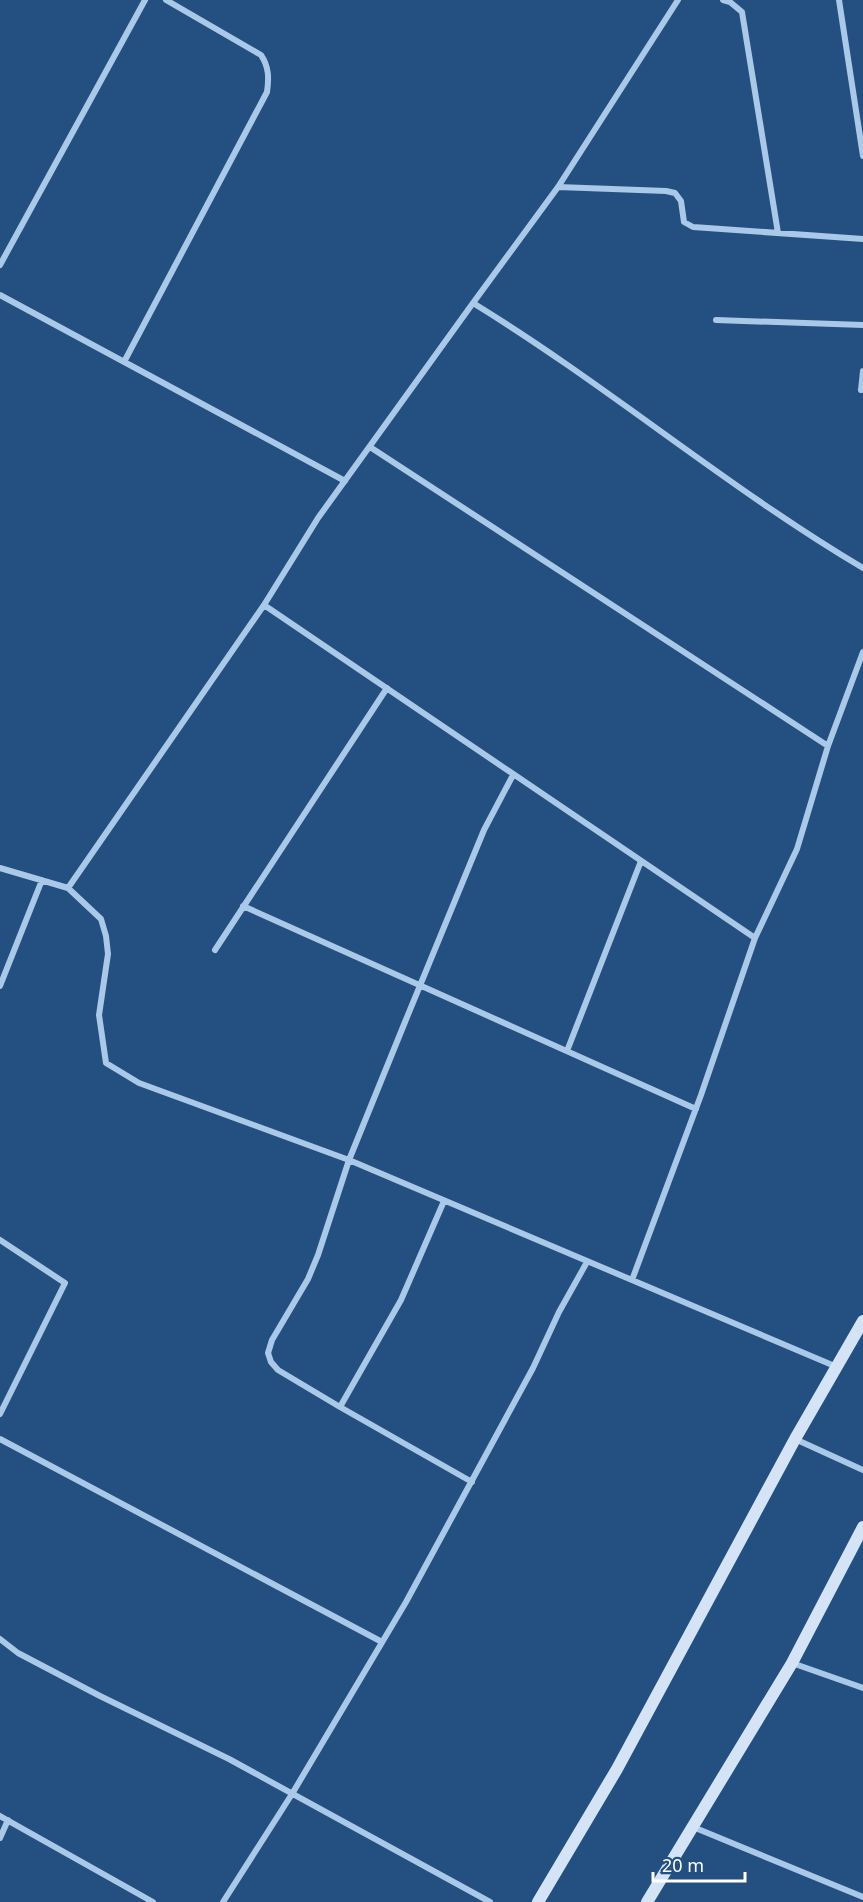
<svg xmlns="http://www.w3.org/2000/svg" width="863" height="1902" font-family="'Noto Sans',sans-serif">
	<rect width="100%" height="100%" fill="#235080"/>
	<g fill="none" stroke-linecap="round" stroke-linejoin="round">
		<path stroke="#aac8e7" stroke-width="6" d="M723,0L730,2L742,12L778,233
			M839,0L863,156
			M558,187L666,191L675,193L681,201L684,222L693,227L863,239
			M0,265L145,0
			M0,295L345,481
			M473,303L558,187L678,0
			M716,320L863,325
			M124,362L267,92C269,78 269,67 261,55L166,0
			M861,390L863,371
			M370,447L828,746
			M0,868L68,888L101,919L106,936L108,954L99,1015L106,1063L139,1083L349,1160L837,1367
			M68,888L264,605
			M243,906L696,1109
			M755,938L264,605L318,518L473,303C607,385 728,488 863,568
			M215,950L387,688
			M0,986L42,880
			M567,1051L641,861
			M444,1201L401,1300L340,1407L472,1482
			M0,1240L65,1283L0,1414
			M632,1280L701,1095L755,938L797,849L828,746L863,652
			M340,1407L278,1370L271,1362L268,1353L272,1340L308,1279L318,1255L349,1160L405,1022L484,830L513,775
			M0,1439L382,1642
			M795,1439L863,1470
			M0,1639L18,1653L100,1696L229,1759L490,1902
			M792,1663L863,1688
			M0,1816L153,1902
			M693,1827L863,1897
			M0,1838L8,1820
			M223,1902L292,1794L406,1602L533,1368L559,1312L587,1262"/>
		<path stroke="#d4e4f6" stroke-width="12" d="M538,1902L617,1769L795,1439L863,1321
			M647,1902L792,1663L863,1527"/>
	</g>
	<path d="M653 1872v9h92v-9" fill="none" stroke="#ffffff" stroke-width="3"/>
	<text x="662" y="1872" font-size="18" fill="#ffffff" stroke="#235080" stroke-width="4.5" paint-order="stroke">20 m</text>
</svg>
